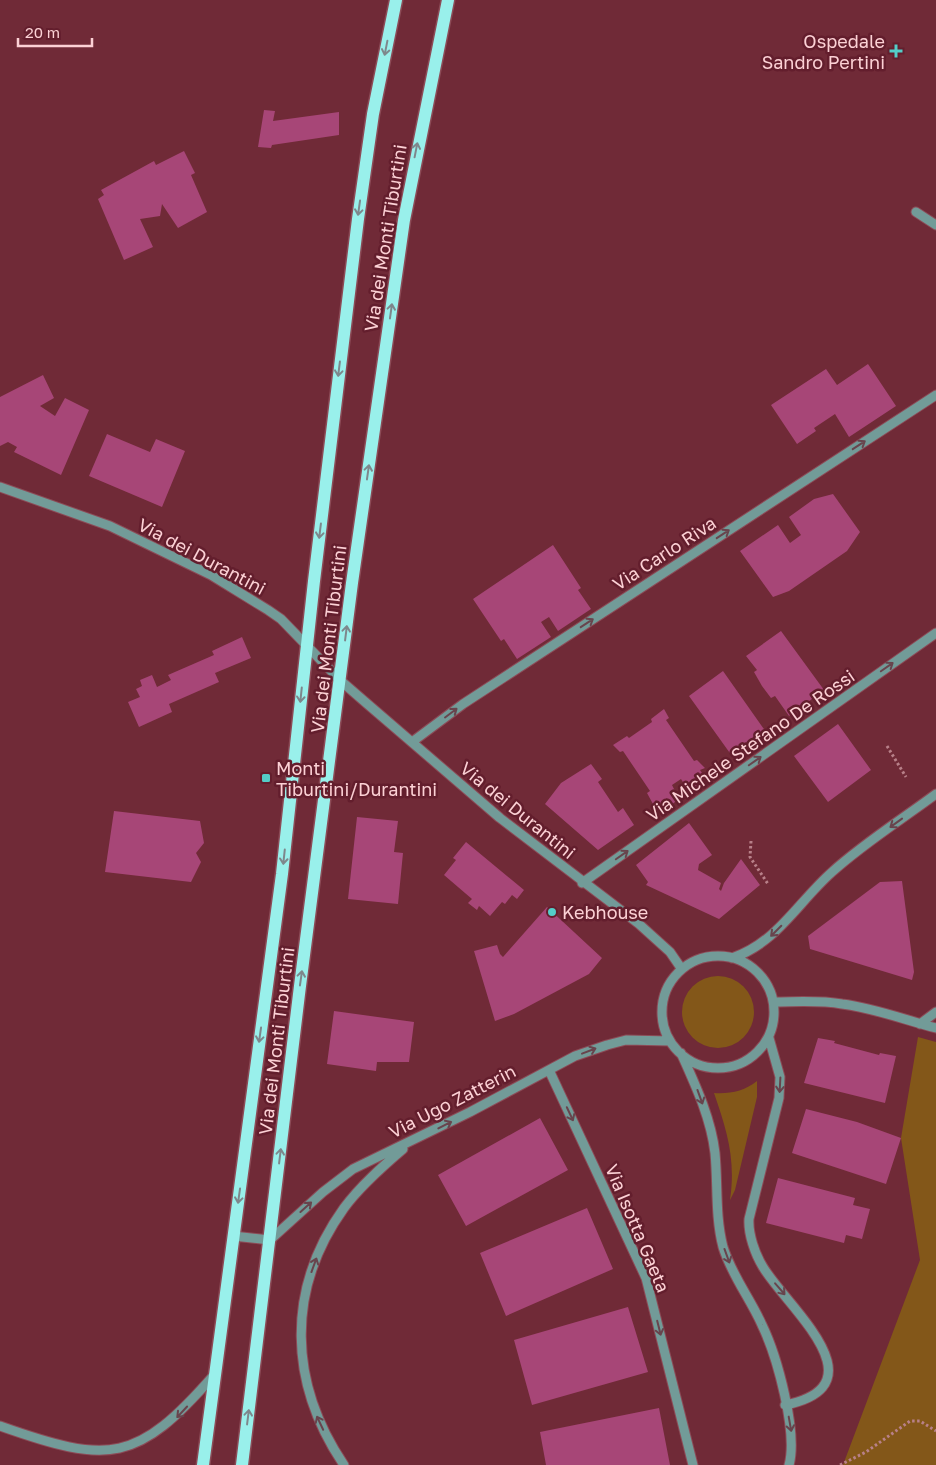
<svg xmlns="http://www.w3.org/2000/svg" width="936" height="1465" font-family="'Golos Text',sans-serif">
	<rect width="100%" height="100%" fill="#702a37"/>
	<path fill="#835719" d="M682 1012a36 36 0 1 1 72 0a36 36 0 1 1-72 0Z
		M918,1037L936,1042V1465H843L920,1260L901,1138Z
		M757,1081V1097L735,1190L730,1200C736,1159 727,1131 714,1093C730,1094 745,1091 757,1081Z"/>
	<path fill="#a74677" d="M264,110L275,111L273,121L339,112V135L272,145L271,148L258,147Z
		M184,151L195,173L191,175L207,212L178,228L162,204L160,216L140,219L153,247L124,260L98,199L104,195L101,190L154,161L156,165Z
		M868,364L896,406L849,437L835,414L814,428L816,431L797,444L771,405L826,369L837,385Z
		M43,375L54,398L40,406L55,416L65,398L89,410L61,475L14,452L17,447L8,442L0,446V397Z
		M107,434L150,452L156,439L185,451L162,507L89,476Z
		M833,494L860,532L847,551L789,591L773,597L740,551L778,525L790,543L801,535L789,517L814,499Z
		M553,545L581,588L578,590L591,609L558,631L549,617L541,622L551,637L517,659L504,639L501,641L473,599Z
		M781,631L824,690L789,716L775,696L771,698L762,686L754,672L757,670L746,656Z
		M242,637L251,658L215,673L219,682L169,704L172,712L139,727L128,702L140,697L136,689L142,686L140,680L152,675L157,687L171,680L168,675L214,655L212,651Z
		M723,671L766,732L732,756L689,696Z
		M664,709L669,718L666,720L694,761L697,760L705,768L700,770L706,779L689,792L681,779L672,785L679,799L663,811L656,800L653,804L647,793L650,791L623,751L620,752L613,745L627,736L629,738L652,722L651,719Z
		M838,724L871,770L828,802L794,756Z
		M591,764L602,779L598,782L618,812L623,808L634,825L598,850L545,804L561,783Z
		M114,811L200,821L204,843L196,853L201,862L191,882L105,872Z
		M357,817L398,821L394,852L403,853L398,904L348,899Z
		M689,823L712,855L699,864L698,870L721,883L719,889L721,891L724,883L741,859L760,885L719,919L646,885L648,882L636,865Z
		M466,842L524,890L517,899L512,895L505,904L502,902L490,916L479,906L477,910L468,903L472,899L444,875L456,860L453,858Z
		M902,881L914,972L912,980L810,949L808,936L880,882Z
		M547,907L602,958L589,974L514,1014L495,1021L474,951L497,945L500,954L503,957Z
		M334,1011L414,1022L409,1062H377L376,1071L327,1064Z
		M818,1038L835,1041L834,1043L879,1055L880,1053L896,1056L885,1103L804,1083Z
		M806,1109L857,1122L901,1138L886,1184L792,1153Z
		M540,1118L568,1170L466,1226L438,1175Z
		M778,1178L855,1198L853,1205L870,1209L862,1239L846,1235L844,1243L766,1223Z
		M587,1208L613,1269L506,1316L480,1253Z
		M628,1307L648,1372L532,1405L514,1340Z
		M659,1408L670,1465H546L540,1432Z"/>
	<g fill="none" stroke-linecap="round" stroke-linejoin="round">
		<g stroke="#8c4b57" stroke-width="11">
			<path id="minor" d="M916,212L936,225
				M0,487L110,526L211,575L268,610L281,619L341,681L364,701L500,818L639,924L670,952L681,968
				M412,742L463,704L936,395
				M582,883L936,633
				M662 1012a56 56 0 1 1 112 0a56 56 0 1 1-112 0Z
				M732,958C777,943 798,902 832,872C864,843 901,820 936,794
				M773,1002C796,1002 819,1000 842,1004C874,1008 905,1020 936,1028
				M920,1024L936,1012
				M769,1038L780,1077L779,1098L749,1219C748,1234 755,1254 763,1267C786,1306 884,1385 785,1405
				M681,1053C695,1084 711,1118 715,1153C718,1185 715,1216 723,1247C732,1276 750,1298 762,1325C777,1356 798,1432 789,1465
				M549,1070L646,1278L693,1465
				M233,1236L270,1240L323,1192L353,1169L470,1112L575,1056L607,1045L626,1040L670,1041
				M0,1426C110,1465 137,1463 214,1375
				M344,1465C289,1384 285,1290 344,1208C360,1186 383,1166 403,1149"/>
		</g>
		<g stroke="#8c4b57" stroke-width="15">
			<path id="major" d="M203,1465L282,874L314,581L358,219L373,114L396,0
				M242,1465L300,986L352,583L404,220L448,0"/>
		</g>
		<path stroke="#b88089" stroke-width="3" stroke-dasharray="2.5 2.5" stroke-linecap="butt" d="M887,746L906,777
			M751,841L750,857L768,884
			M840,1465L866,1452L910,1421H920L936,1431"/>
		<use href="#minor" stroke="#729b98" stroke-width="9"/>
		<use href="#major" stroke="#99f0eb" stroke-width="12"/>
	</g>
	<defs><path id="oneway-shaft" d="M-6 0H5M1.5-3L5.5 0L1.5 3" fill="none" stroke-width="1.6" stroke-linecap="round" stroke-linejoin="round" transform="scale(1.25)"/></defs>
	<g stroke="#7e878c">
		<use href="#oneway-shaft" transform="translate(386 48) rotate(101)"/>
		<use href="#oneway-shaft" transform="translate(416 150) rotate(-79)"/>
		<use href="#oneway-shaft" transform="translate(359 208) rotate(98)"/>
		<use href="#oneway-shaft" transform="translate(391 311) rotate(-82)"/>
		<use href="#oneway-shaft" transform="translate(339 369) rotate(97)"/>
		<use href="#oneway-shaft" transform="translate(368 472) rotate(-82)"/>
		<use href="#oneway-shaft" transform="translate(320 531) rotate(97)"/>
		<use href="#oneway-shaft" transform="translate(346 633) rotate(-83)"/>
		<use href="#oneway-shaft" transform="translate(301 695) rotate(96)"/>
		<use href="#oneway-shaft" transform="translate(284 857) rotate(96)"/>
		<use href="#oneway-shaft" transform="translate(301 978) rotate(-82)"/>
		<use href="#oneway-shaft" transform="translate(260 1035) rotate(98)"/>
		<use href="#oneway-shaft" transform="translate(280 1156) rotate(-83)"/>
		<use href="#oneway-shaft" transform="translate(239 1196) rotate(98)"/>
		<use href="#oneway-shaft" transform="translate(248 1417) rotate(-83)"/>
	</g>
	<g stroke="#68444d">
		<use href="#oneway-shaft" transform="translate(859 445) rotate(-33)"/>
		<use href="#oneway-shaft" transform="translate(723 534) rotate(-33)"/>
		<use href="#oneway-shaft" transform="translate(587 623) rotate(-33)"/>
		<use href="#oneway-shaft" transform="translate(887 667) rotate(-35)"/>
		<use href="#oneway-shaft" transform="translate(451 713) rotate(-37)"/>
		<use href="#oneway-shaft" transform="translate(755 761) rotate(-35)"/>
		<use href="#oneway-shaft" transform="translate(896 823) rotate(144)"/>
		<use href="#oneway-shaft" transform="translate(622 855) rotate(-35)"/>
		<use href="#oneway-shaft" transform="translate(776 931) rotate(135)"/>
		<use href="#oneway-shaft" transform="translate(589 1051) rotate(-21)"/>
		<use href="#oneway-shaft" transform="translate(780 1085) rotate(93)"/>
		<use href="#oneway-shaft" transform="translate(700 1097) rotate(70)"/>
		<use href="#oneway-shaft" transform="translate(570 1114) rotate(65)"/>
		<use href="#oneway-shaft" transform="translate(445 1125) rotate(-27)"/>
		<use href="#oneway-shaft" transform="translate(306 1207) rotate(-42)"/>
		<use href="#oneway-shaft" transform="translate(727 1256) rotate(70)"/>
		<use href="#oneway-shaft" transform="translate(314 1265) rotate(-70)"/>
		<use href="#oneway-shaft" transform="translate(780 1289) rotate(49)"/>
		<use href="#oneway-shaft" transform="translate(659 1328) rotate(76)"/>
		<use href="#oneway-shaft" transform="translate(182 1412) rotate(133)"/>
		<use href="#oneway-shaft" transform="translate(320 1423) rotate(-115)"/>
		<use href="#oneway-shaft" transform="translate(790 1424) rotate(80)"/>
	</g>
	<g fill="#54cdc8" stroke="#631e2d" stroke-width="2">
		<path d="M893.5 43.5h5v5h5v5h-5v5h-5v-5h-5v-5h5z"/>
		<rect x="261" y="773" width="10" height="10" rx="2.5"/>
		<circle cx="552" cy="912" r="5"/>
	</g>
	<g text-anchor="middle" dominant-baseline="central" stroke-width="5" stroke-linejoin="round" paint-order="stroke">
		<g font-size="18" fill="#fcd1d5" stroke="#631e2d" text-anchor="start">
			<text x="885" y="41" text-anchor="end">Ospedale<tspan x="885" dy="21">Sandro Pertini</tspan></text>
			<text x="276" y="768">Monti<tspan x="276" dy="21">Tiburtini/Durantini</tspan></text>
			<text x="562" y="912">Kebhouse</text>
		</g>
		<g font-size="18" fill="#fcd1d5" stroke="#631e2d">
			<text transform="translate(385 238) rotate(-81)">Via dei Monti Tiburtini</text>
			<text transform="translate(664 553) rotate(-33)">Via Carlo Riva</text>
			<text transform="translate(202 556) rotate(28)">Via dei Durantini</text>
			<text transform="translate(328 639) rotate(-83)">Via dei Monti Tiburtini</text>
			<text transform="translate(750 745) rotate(-35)">Via Michele Stefano De Rossi</text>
			<text transform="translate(518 810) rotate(39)">Via dei Durantini</text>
			<text transform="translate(276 1041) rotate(-83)">Via dei Monti Tiburtini</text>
			<text transform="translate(452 1101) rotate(-27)">Via Ugo Zatterin</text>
			<text transform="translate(638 1228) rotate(67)">Via Isotta Gaeta</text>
		</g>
	</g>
	<path d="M18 38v8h74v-8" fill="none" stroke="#fcd1d5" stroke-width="2.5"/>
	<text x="25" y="38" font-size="15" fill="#fcd1d5" stroke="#631e2d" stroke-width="4" paint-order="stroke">20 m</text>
</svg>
